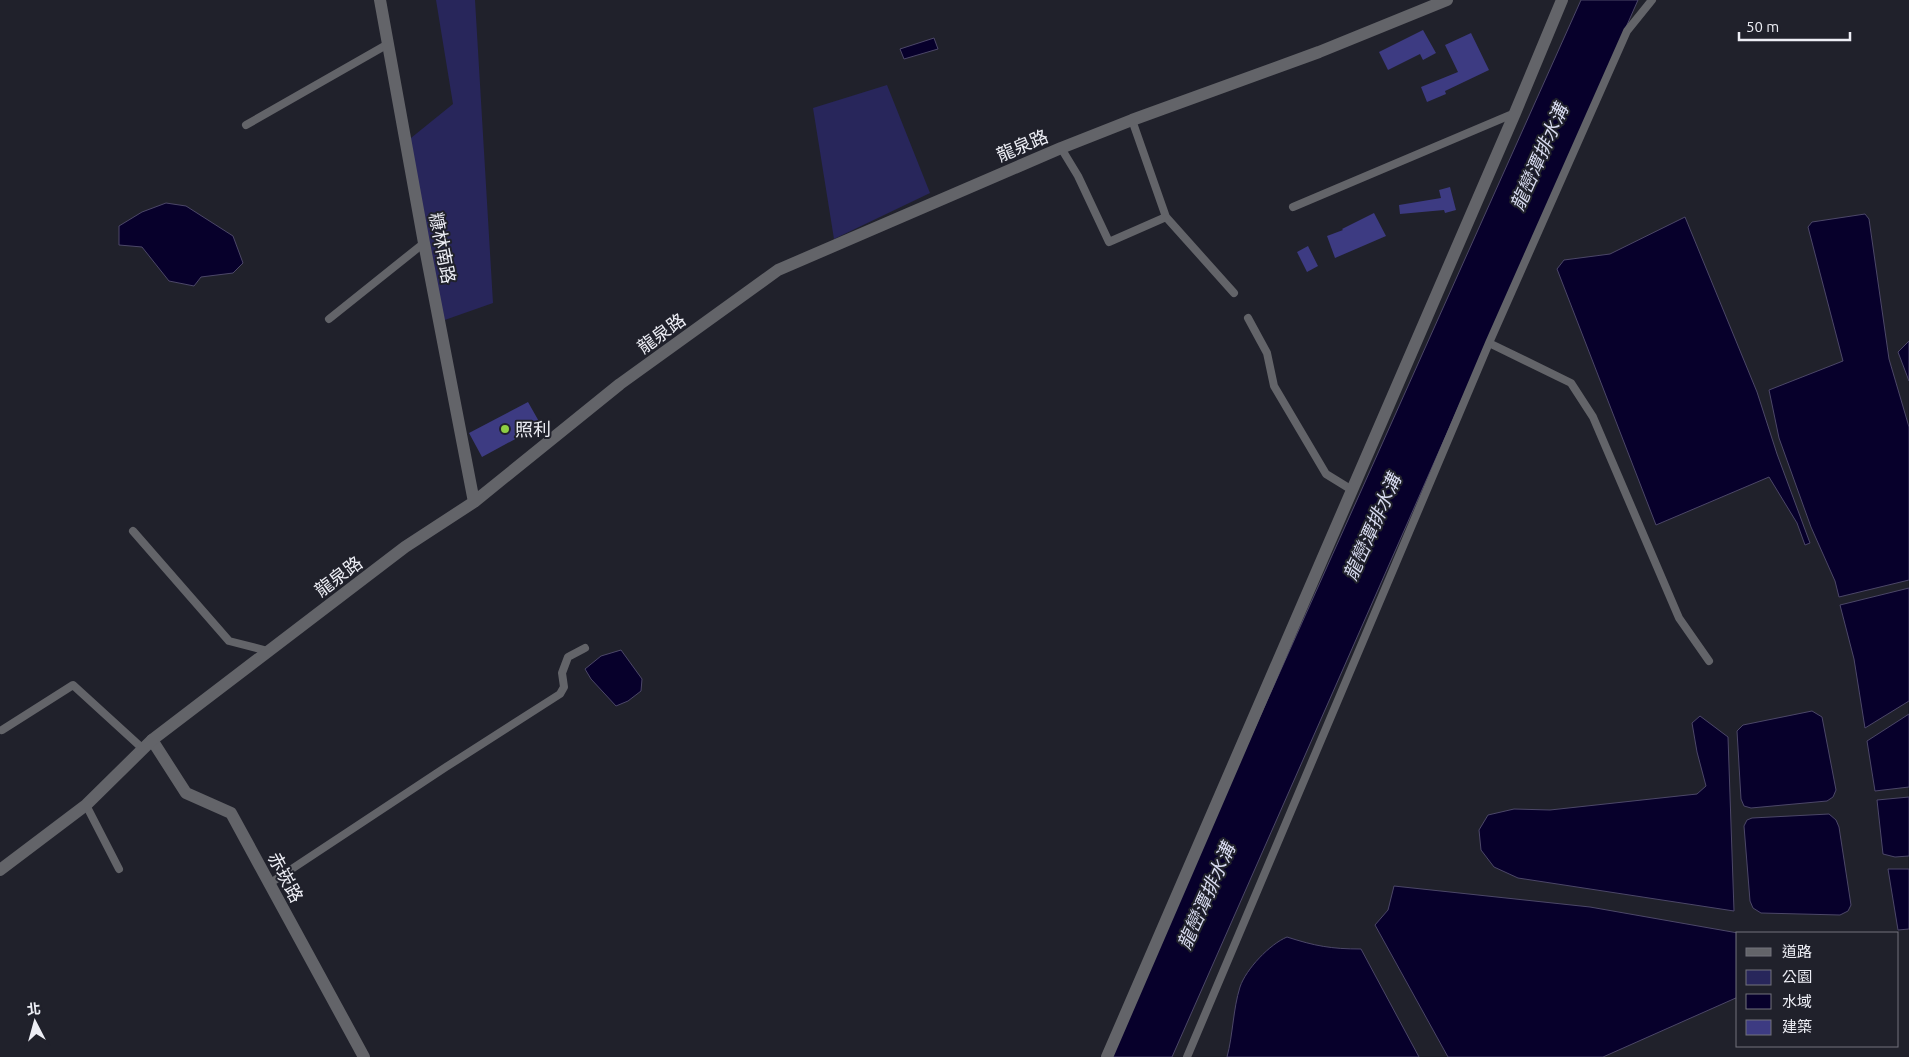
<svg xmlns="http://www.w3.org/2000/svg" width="1909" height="1057" font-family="Ubuntu,'Noto Sans TC',sans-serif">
	<rect width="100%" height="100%" fill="#20212b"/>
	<path fill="#28265b" d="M436,0H475L493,303L439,322L406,142L453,104Z
		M887,85L930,193L834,239L813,108Z"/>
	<path fill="#07002b" stroke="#4c4768" d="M1581,0H1638L1172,1057H1112L1128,1011Z
		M934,38L938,49L904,59L900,49Z
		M166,203L186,206L233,236L243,263L233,273L201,277L194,286L169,281L142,247L119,245V226L142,212Z
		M1865,214L1869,219L1889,359L1909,427V580L1839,597L1835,581L1811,527L1779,438L1769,390L1843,361L1808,227L1812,222Z
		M1685,217L1757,392L1777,454L1810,543L1805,545L1797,523L1769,477L1656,525L1557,269L1564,260L1610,254Z
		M1909,341V381L1898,352Z
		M1909,588V701L1865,728L1854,659L1840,605Z
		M621,650L642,679L641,691L628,701L616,706L591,679L585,669L601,656Z
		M1812,711L1822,717L1836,790L1833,797L1827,801L1751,808L1744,806L1741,799L1737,731L1743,725Z
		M1909,714V787L1875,791L1867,741Z
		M1700,716L1728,737L1734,911L1518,878L1494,867L1481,850L1479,830L1488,815L1514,809L1550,810L1697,794L1706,786L1697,752L1692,723Z
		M1909,797V856L1895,857L1883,854L1877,800Z
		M1829,814L1836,820L1839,827L1851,905L1848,911L1840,915L1761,913L1753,908L1750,901L1744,826L1747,820L1752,818Z
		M1888,869H1909V929L1898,930Z
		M1394,886L1590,907L1738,933V997L1603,1057H1448L1375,925L1388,910Z
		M1287,937C1315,946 1331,949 1361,949L1419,1057H1227C1233,1035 1233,1009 1240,987C1246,969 1270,944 1287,937Z"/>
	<path fill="#3d3b82" d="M1423,30L1436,53L1423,60L1420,54L1388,70L1379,52Z
		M1471,33L1489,70L1445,91L1446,94L1427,102L1421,87L1458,72L1445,45Z
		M1450,187L1456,210L1445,213L1444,210L1400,214L1399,205L1441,198L1439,190Z
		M1374,213L1386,236L1335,258L1327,236L1343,230L1342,229Z
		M1308,246L1318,266L1307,272L1297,252Z
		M528,402L541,425L482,457L469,433Z"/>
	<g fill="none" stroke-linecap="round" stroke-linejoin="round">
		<path stroke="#636469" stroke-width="8" d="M1132,120L1166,217L1234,293
			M246,125L388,44
			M1061,148L1078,176L1109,242L1166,217
			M1293,207L1515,113
			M1248,318L1267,353L1274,386L1326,474L1352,490
			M329,319L424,243
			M1489,343L1571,383L1593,417L1679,618L1709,661
			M133,531L229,641L268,651
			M2,730L73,685L142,748
			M86,805L119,869
			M269,884L446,767L560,694L564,687L562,673L568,657L585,648
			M1187,1057L1489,343L1627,31L1652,0"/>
		<path stroke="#636469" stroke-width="12" d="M152,740L186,793L231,813L364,1057
			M1107,1057L1515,113L1562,0"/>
		<path stroke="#636469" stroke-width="12" d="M380,0L424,243L474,502
			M0,870L86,805L152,740L405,547L474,502L620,384L778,270L1061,148L1132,120L1319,52L1447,0"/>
	</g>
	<circle fill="#8ece43" stroke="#20212b" stroke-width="2" cx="505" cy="429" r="5"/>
	<g text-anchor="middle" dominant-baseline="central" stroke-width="4" stroke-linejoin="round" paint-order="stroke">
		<g font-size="18" fill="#edeef5" stroke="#20212b">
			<text transform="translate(1022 145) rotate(-23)">龍泉路</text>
			<text transform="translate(443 248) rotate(79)">糠林南路</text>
			<text transform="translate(661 333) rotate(-36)">龍泉路</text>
			<text transform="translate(338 576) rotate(-37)">龍泉路</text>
			<text transform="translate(286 877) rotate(62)">赤崁路</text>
		</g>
		<g font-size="18" fill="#edeef5" stroke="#20212b" text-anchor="start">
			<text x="515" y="429">照利</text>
		</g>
		<g font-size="19" font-style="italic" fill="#d7daef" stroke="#20212b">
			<text transform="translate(1539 157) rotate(-66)">龍巒潭排水溝</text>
			<text transform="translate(1372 527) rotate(-66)">龍巒潭排水溝</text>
			<text transform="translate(1206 896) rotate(-66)">龍巒潭排水溝</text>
		</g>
	</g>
	<rect x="1736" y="932" width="162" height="115" fill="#20212b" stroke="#72737c"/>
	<rect x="1746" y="948" width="25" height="8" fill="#636469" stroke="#72737c"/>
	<text x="1782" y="957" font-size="15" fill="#edeef5">道路</text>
	<rect x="1746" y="970" width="25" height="15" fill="#28265b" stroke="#72737c"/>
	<text x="1782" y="982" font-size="15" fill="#edeef5">公園</text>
	<rect x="1746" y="994" width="25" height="15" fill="#07002b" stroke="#72737c"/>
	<text x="1782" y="1007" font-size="15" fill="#edeef5">水域</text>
	<rect x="1746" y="1020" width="25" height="15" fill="#3d3b82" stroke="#72737c"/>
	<text x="1782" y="1032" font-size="15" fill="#edeef5">建築</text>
	<g transform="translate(35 1022) rotate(354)" stroke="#20212b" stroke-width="4" paint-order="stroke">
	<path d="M0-4L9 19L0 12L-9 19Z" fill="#edeef5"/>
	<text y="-8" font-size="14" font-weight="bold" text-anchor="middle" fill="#edeef5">北</text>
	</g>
	<path d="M1739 32v8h111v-8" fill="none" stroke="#edeef5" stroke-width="2.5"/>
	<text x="1746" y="32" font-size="15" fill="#edeef5" stroke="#20212b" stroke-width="4" paint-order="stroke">50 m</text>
</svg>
